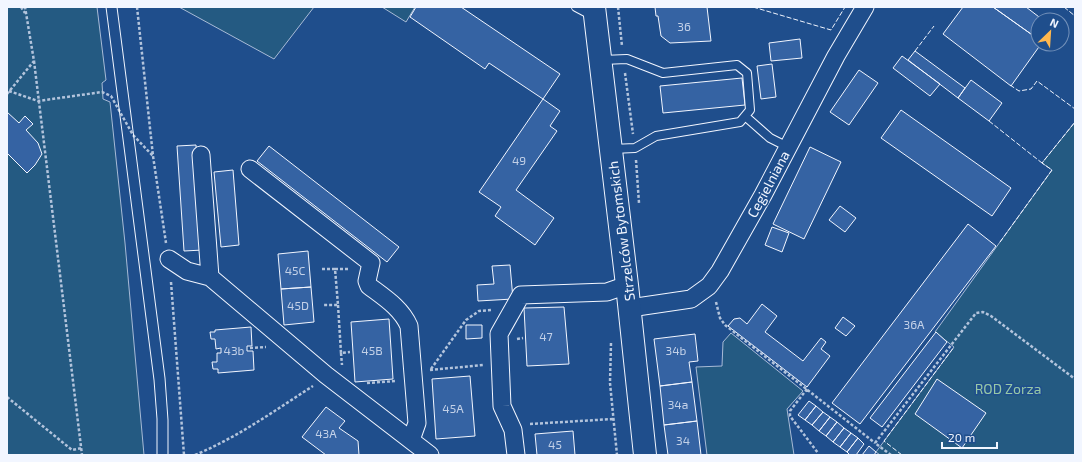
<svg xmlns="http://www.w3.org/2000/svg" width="1082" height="462" font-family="'Exo 2',sans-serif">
	<rect width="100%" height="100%" fill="#1f4e8c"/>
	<path fill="#245a82" stroke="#a8bbd7" d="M7,7H97L106,80L102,83L103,99L110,102L125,243L144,455H7Z
		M179,7H314L274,59Z
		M382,7H415L406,22Z
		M1075,122V455H880L876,452L954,347L935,332L1052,170L1042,163Z
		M731,333L803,391L787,409L794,455H707L696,367L722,366L723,342Z"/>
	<path fill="#3563a3" stroke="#f2f6ff" d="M416,7H461L560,74L543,99L489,63L485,69L410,17Z
		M655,7H707L711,41L670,43L661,36L658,16H656Z
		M963,7H993L1038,39V44H1041L1011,86L943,34Z
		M993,7H1026L1043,20H1038V39Z
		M800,39L802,58L771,61L769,43Z
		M915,51L965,88L958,98L908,60Z
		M902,56L940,84L930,96L893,68Z
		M772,64L776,97L761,99L757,66Z
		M859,70L878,83L849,125L830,112Z
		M742,78L745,105L663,113L660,86Z
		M971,80L1002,103L989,121L958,98Z
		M543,99L560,111L550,126L557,131L516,190L554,218L535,245L495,216L501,207L479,192Z
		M901,110L1011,188L992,216L881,138Z
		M7,112L19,123L25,116L33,124L26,130L38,143L42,154L35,165L27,173L7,153Z
		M196,145L203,250L184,251L177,146Z
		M269,146L399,247L387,262L257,161Z
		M810,147L841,162L804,239L773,224Z
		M233,170L239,245L221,247L214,172Z
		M840,206L856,218L845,232L829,220Z
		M968,224L996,246L860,424L832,403Z
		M772,227L789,233L782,252L765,245Z
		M308,251L311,287L281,289L278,254Z
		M510,265L513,299L478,301L477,285L494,284L492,266Z
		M311,287L314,322L284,325L281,289Z
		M762,304L777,316L765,332L803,361L821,338L826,342L821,349L830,356L807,387L728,326L734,319L740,318L747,324Z
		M564,307L569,364L527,366L524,308Z
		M843,317L855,326L846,336L835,328Z
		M389,319L393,379L355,382L351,322Z
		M466,325H482V338L466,339Z
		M251,327L252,346H247V351H253L254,370L218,373V369H213L212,362H217V353H221V348L216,349L215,339H211L210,332H215V330Z
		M936,332L947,342L882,427L870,418Z
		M695,334L698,361L689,362L692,382L660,386L654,339Z
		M470,376L475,436L436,439L432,379Z
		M937,379L986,413L962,448L915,414Z
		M692,382L697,421L664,425L660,386Z
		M809,401L816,406L805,420L798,415Z
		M816,406L823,412L812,425L805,420Z
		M326,407L345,421L339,428L358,441L359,455H326L302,437Z
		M823,412L830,417L819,431L812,425Z
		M830,417L837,422L826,436L819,431Z
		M697,421L701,455H668L664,425Z
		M837,422L844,428L833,442L826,436Z
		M844,428L851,433L840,447L833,442Z
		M573,431L575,455H537L535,434Z
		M851,433L858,438L847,452L840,447Z
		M858,438L864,444L856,455H850L847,452Z
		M869,446L876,452L874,455H862Z"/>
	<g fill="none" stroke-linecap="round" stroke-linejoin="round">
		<g stroke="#f2f6ff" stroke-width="10">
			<path id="lane" d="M576,7L593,16
				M602,60L627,59L663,73L737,65L747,73L750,110L740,122L656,136L635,148L612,149
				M745,116L770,138L788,147"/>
		</g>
		<g stroke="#f2f6ff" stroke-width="19">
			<path id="street" d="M201,155L210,277
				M250,169L371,263L367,281L369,286C385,298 401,308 409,326L417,423L411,440
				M169,259L187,271L210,277L326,375L430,455
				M630,308L691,299L709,286L720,271L763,195L836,56L865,7
				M516,455L513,430L502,406L499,334L521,295L607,292L627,285"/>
		</g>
		<g stroke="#f2f6ff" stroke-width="24">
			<path id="secondary" d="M594,7L627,285L645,455"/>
		</g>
		<path stroke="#b3c4dc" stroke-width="2.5" stroke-dasharray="3 2" stroke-linecap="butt" d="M21,7L25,13
			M137,7L153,156L166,243
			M618,7L622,46
			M34,61L82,455
			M625,73L633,134
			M9,91L38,101L102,92L111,96L133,135L153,156
			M7,94L34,61L25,7
			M636,160L639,203
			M322,269H335L338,305H324
			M335,269H349
			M171,282L184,455
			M716,302L720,318L725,325L875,443
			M338,305L341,353L350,352
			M517,339L523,338
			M611,343L610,383L617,455
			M250,348L266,347
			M341,353L342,365
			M431,369L466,320L479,311L492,310
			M430,370L483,365
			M367,383L396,381
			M807,389L790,411V416L818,453
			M7,397L72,450L82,448
			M530,424L613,419
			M195,455C238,437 274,411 313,386
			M891,455L875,443L976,313L983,312L991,316L1075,379"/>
		<use href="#lane" stroke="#1f4e8c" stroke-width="8"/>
		<use href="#street" stroke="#1f4e8c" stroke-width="17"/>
		<use href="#secondary" stroke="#1f4e8c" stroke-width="22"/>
		<path stroke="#f2f6ff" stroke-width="1" d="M106,7L154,380L157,419V455
			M117,7L165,378L168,420V455"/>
		<path stroke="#f2f6ff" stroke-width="1" stroke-dasharray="5 2" stroke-linecap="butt" d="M753,7L831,30L845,7
			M1064,7L1075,16
			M915,51L934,26
			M1010,85L1019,91L1031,89L1037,81L1075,109
			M989,121L1042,163
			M1000,242L1052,170L1042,163L1075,122
			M902,455L884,441L954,347"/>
	</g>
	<g text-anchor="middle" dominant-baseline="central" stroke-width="3" stroke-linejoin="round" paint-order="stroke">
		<g font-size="12" fill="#c3d1e8">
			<text x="684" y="26">36</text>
			<text x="519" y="160">49</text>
			<text x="295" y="270">45C</text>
			<text x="298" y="305">45D</text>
			<text x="914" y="324">36A</text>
			<text x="546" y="336">47</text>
			<text x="234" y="350">43b</text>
			<text x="372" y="350">45B</text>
			<text x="676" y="350">34b</text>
			<text x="678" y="404">34a</text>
			<text x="453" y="408">45A</text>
			<text x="326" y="433">43A</text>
			<text x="683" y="440">34</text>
			<text x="555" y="444">45</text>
		</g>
		<g font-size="14" fill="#f2f6ff" stroke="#1f4e8c">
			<text transform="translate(768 184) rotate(-62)">Cegielniana</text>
			<text transform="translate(621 231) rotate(-97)">Strzelców Bytomskich</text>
		</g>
		<g font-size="14" fill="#97c8a6" stroke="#1f4e8c">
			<text x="1008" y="388">ROD Zorza</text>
		</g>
	</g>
	<rect width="1082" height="462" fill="none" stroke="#f2f6ff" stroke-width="16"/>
	<g transform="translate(1050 32) rotate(25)"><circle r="19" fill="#1f4e8c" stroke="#7391ba"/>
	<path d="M0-3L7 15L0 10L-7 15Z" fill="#ffb74d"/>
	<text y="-6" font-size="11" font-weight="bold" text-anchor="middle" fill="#f2f6ff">N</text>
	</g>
	<path d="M942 442v6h55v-6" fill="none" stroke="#f2f6ff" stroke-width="2"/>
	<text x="948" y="442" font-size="12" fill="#f2f6ff" stroke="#1f4e8c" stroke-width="3" paint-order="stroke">20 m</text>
</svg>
